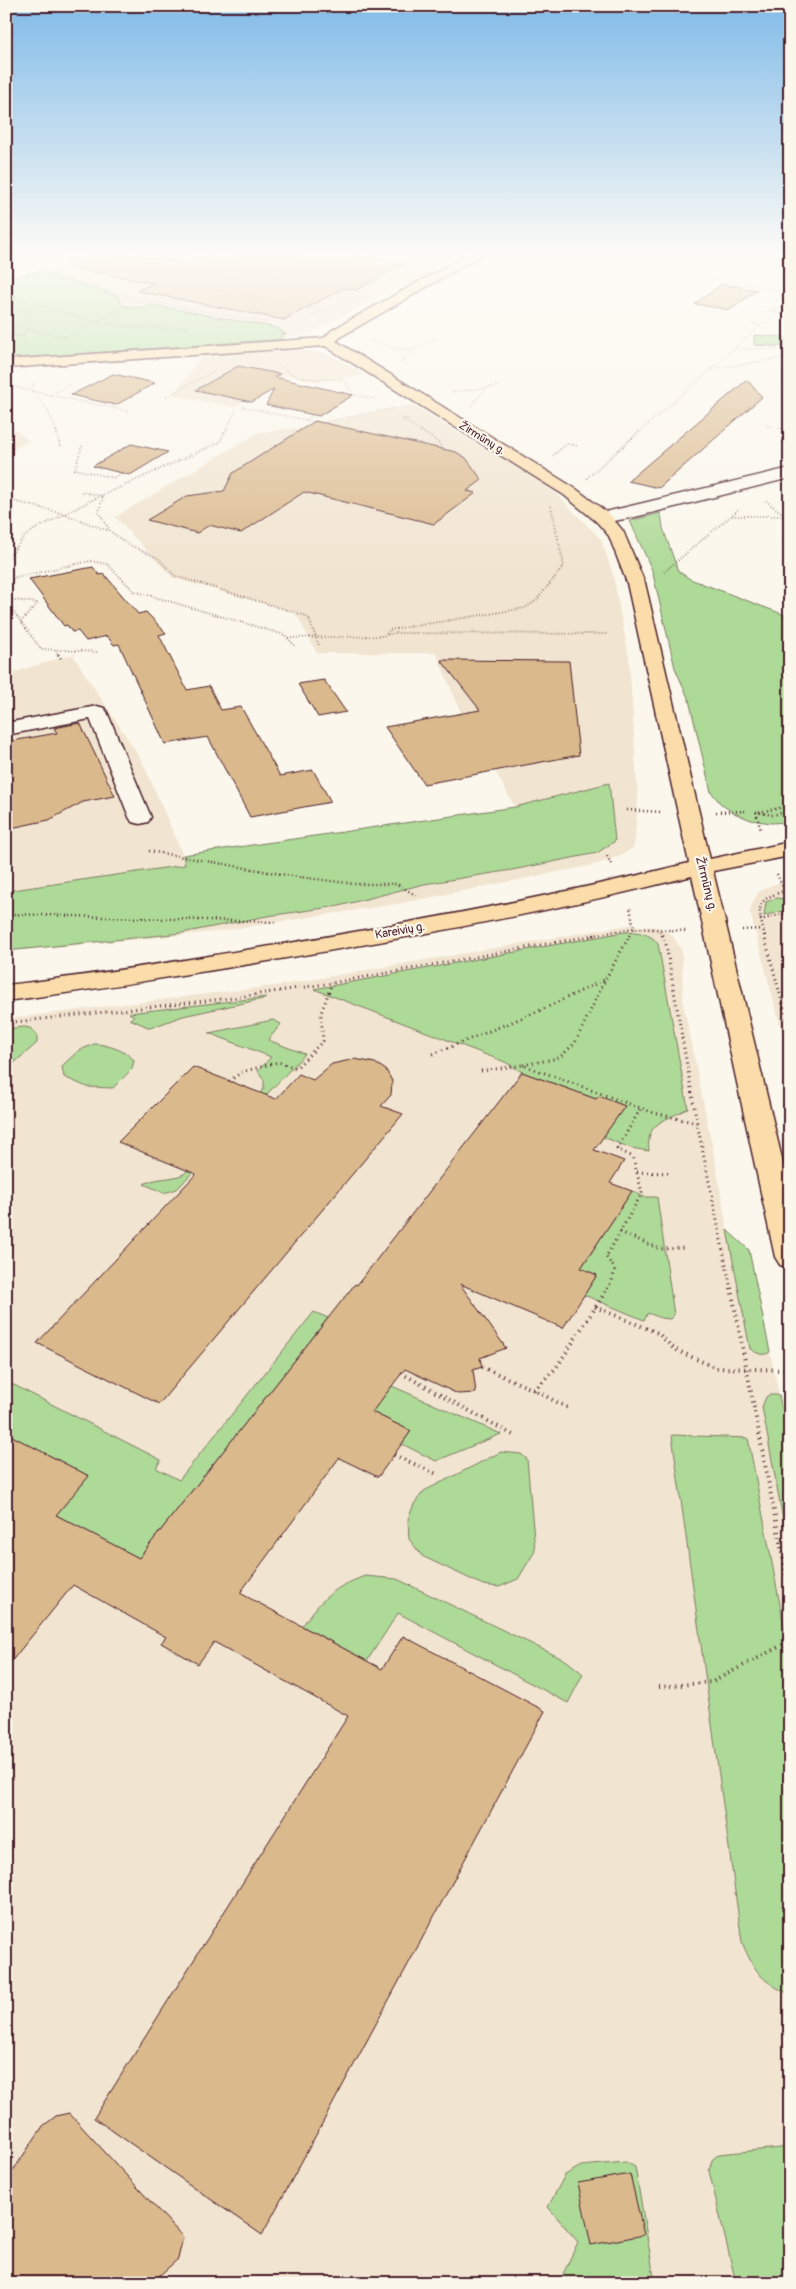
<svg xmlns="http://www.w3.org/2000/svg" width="796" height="2289" font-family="Pangolin,sans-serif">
	<rect width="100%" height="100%" fill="#fbf7ec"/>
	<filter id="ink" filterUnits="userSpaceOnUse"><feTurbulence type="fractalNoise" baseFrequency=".02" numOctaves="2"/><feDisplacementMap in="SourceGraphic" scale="10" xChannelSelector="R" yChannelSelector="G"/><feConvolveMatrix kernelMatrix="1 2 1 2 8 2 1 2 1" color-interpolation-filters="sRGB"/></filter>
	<g filter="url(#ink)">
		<path fill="#f1e4d0" d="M47,254H465L421,278L376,298L309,334L283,339L280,335L285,334L277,328L153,305L133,308L122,305L118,296L39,271L43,269L38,268L36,259Z
			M288,349L320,352L336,358L364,375L316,381L287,375L234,407L173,395L203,355Z
			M412,405L537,479L554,492L601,539L613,575L629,658L638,800L634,847L624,854L598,864L402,903L214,932L6,952V676L15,672L67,656L75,654L74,657L142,761L183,855L515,807L495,771L473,741L436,653H317L295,612L173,578L115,517L259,432L300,428Z
			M6,423L29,441L6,453Z
			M790,881V1062L750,912L753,901L759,892L772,885Z
			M628,925L659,927L672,935L682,951L683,1003L717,1170L727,1230L749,1250L790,1449V2283H6V1019L281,985Z"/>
		<path fill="#aeda98" stroke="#7c7c62" d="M39,271L118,296L122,305L133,308L153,305L277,328L286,334L280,335L283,339L6,359V278Z
			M754,335L785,337V347L754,345Z
			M661,513L663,528L678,571L690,579L790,617V822L771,823L751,820L734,813L722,805L711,792L689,700L675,668L652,570L630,521Z
			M609,783L615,841L597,853L512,870L424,884L339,906L267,916L182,933L6,951V891L185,865L183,855L515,807Z
			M777,898L790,900V909L764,916L766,902Z
			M624,932C636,931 651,933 658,944L688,1108C667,1121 645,1121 649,1151L631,1148L603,1137L625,1106L599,1096L596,1099L522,1072L505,1062L314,989Z
			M267,997V998L183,1016L150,1028L130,1019L134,1016L129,1013Z
			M273,1020L281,1024L268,1040L305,1054L177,1189L164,1193L144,1184C157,1177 171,1180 184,1174L264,1089V1080L258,1071L271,1057L209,1033Z
			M24,1027L30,1028L37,1034V1043L6,1070V1029Z
			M94,1044C107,1044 126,1051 134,1060L132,1069L113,1088L87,1087L64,1077L62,1066L78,1051Z
			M632,1191L644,1197H657L674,1315L670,1319L661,1318L648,1313L644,1320L584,1295L597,1275L581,1268Z
			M727,1230L749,1250L770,1352C762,1357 757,1353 750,1349Z
			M314,1312L328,1318L139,1558L56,1515L89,1476L6,1433V1381L161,1460L156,1468L179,1480Z
			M392,1386L501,1434L436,1461L402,1444L411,1431L372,1412Z
			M769,1395H779L790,1449L785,1530L762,1407L766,1397Z
			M672,1435L748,1438L790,1657V1994C762,1983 753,1969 742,1942Z
			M501,1452L521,1454L527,1459L535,1551L518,1579L499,1587L483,1585L422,1556L409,1539L408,1519L414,1504L424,1491Z
			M365,1576L397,1579L567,1661L583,1674L568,1703L398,1613L367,1661L302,1626C323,1598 332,1588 365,1576Z
			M790,2147V2283H736L709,2171L712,2160L719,2154Z
			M626,2162L635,2167L655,2283H559L578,2242L548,2207L565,2175L581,2166Z"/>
		<path fill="#dab98d" stroke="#4a1f2b" d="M68,254H132L187,264L209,254H352L405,263L356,290L344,288L284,320L137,291L153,283L67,267Z
			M722,284L757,290L730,310L695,304Z
			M238,366L280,374L274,377L353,395L319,416L266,405L274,389L252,402L196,390Z
			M113,374L155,383L116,405L71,395Z
			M747,380L762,397L659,488L628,481Z
			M315,421L456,452L466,458L482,480L467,491L476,493L434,524L304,492L241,533L209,525L197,533L147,520L187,496L224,491L233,473Z
			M131,444L168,452L130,475L93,466Z
			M93,567L99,575L104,574L138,614L146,612L166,633L159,635L187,690L209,686L221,710L241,707L280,776L313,770L331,802L250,817L208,737L165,744L119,644L114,645L107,636L86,641L78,631L72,632L67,625L64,626L29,579Z
			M441,660L569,661L579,755L424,784L385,727L480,710Z
			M324,680L346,712L318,717L298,684Z
			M80,723L115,796L83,802L49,820L6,829V742L57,733L54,728Z
			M355,1059L375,1063L386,1070L392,1081L391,1095L381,1106L403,1114L159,1404L37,1343L196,1174L118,1142L193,1067L276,1099L299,1074L313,1080L332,1064Z
			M522,1072L596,1099L599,1096L625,1106L594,1150L624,1161L610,1183L632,1191L581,1268L597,1275L563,1328L460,1284L506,1348L480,1358L482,1367L473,1370L476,1393L458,1394L405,1369L372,1412L411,1431L378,1477L339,1458L240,1593L382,1669L403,1636L545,1711L262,2235L94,2118L348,1716L214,1642L198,1664L161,1643L166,1637L73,1585L6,1668V1433L89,1476L56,1515L139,1558L355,1284L357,1285Z
			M69,2113L183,2237L178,2259L151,2283H6V2181L43,2126L56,2116Z
			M630,2174L644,2235L591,2245L578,2183Z"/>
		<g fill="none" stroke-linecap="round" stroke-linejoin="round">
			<g stroke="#4a1f2b" stroke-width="3">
				<path id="minor" d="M790,468V478L635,517L603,523L597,522L595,518L597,514Z
					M97,706L104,708L107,712L151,817L148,822L140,824L132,822L129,817L90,719L6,735V723Z"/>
			</g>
			<g stroke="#4a1f2b" stroke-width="3">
				<path id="major" d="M469,254H484L342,336L336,341L576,489L609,514L623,531L645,583L710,859L790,842V856L713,871L790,1192V1268L780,1265L775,1257L692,876C546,913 398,940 250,964C169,977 88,991 6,1001V985C87,976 166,963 246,950C395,926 543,899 689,863L627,583L609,536L597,522L564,495L325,346L6,368V360L324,338L332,330Z"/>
			</g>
			<path stroke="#4a1f2b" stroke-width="1" stroke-dasharray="0.5 2" stroke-linecap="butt" d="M271,254L210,288L320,310
				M575,254V256
				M6,256L20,258L29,254
				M20,258L40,270L123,296L268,323
				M185,260L198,254
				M260,264L272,276L286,282
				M10,267C9,275 9,287 13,295C15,299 22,302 24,306C29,315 28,329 22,337L25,343
				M617,275L627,254
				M711,278L784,291
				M242,294L251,289
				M6,295L95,322L141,328H188
				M351,295L428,254
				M770,311L790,283
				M776,311H790
				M761,313L790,305
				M6,322L15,326L66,337
				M302,322L321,311L330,312
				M760,326L779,313L770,311
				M6,333L22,337
				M63,338L154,294
				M370,340L392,348L413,350
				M735,348L790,350
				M400,363L413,350L436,338
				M282,367C296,381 323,380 342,379
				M711,369L790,357
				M342,379L354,395L375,399
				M34,383L31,390L47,409L57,432
				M71,384L50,395L132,412
				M9,386L50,395
				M452,392L486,388
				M165,397L215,371
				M471,406L486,388L500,386
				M243,407L320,423L395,408
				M409,418L402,419L423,432
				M305,420L314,414
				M767,426L790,430
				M225,432L236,410
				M639,432L760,326L749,323"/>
			<path stroke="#4a1f2b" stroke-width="2" stroke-dasharray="0.5 2.5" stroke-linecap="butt" d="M56,431L61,448
				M421,431L439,443L442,449
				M82,446L75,469L114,478L126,471
				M553,455L567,444L578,446
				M587,478L640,431
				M81,492L103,496L99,512L110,531L127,544L158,558L175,576L304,615L309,619L319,645
				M6,499L64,514L109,531
				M766,501L790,519
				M732,516H784
				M6,561L24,537L34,530L90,501L220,442L225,431
				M664,572L739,509
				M6,589L13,578L90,561L107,564L134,591L285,635L295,646
				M6,599L38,603L21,622
				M6,602L41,649L99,652
				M387,634L389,630L525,608L536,601L564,566L551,506
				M288,638L381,636L395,633L608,634
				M55,650L59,656"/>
			<path stroke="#4a1f2b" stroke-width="2.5" stroke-dasharray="1 3" stroke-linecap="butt" d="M58,654L62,660
				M6,686L11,695
				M627,810L662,812
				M716,812L747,811
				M756,812L761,831
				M756,812L772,815L790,811
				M759,812L790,806
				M149,851L292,876L355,884H397L417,896
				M607,856L611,864
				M777,874L784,890L790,894
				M6,914L275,922
				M760,920L790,912
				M742,930L762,929
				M660,931L662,936
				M589,936L634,928L686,931
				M629,936L634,928L630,908
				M765,936C756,903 756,900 790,889"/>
			<path stroke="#4a1f2b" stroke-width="3" stroke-dasharray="1 4" stroke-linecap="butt" d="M662,935L666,945L697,1123L731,1289
				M764,935L790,1031
				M6,1023L232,998L332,983L596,935
				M433,1054L541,1010L604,980
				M523,1065L559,1058L575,1043L605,980L630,935
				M481,1071L523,1065L654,1113L697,1123
				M229,1081L242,1072L278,1062L296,1068L323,1041L321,1013L332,983
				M637,1172L670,1173
				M620,1232L660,1249L686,1248
				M607,1289L612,1281L615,1269L606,1257L642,1193L633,1157L617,1149L641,1108"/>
			<path stroke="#4a1f2b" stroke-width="4" stroke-dasharray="1 4.5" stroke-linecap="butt" d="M731,1288L790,1594
				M595,1307L658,1333L674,1349L716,1368L790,1370
				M482,1367L534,1390L570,1409
				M401,1373L513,1435
				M534,1390L556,1368L608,1288
				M394,1455L439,1475
				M659,1687L712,1682L790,1641"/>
			<use href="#minor" fill="#fbf7ec" fill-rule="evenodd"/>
			<use href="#major" fill="#faddab" fill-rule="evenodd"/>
		</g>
	</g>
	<linearGradient id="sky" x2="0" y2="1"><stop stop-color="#81bbe8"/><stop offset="0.44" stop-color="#fdfbf6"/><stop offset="1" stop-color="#fdfbf6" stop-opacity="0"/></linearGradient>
	<rect width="796" height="575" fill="url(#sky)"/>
	<g text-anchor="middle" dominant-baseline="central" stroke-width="4.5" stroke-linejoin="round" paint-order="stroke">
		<g font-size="11" fill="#4a1f2b" stroke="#fbf7ec">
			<text transform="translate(482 438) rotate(32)">Žirmūnų g.</text>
		</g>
		<g font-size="12" fill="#4a1f2b" stroke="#fbf7ec">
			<text transform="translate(706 884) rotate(76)">Žirmūnų g.</text>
			<text transform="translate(400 931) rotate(-10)">Kareivių g.</text>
		</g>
	</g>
	<rect width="796" height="2289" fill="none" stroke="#fbf7ec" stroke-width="25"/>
	<rect x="12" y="12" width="771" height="2264" fill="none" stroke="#4a1f2b" stroke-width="2" filter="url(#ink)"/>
</svg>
